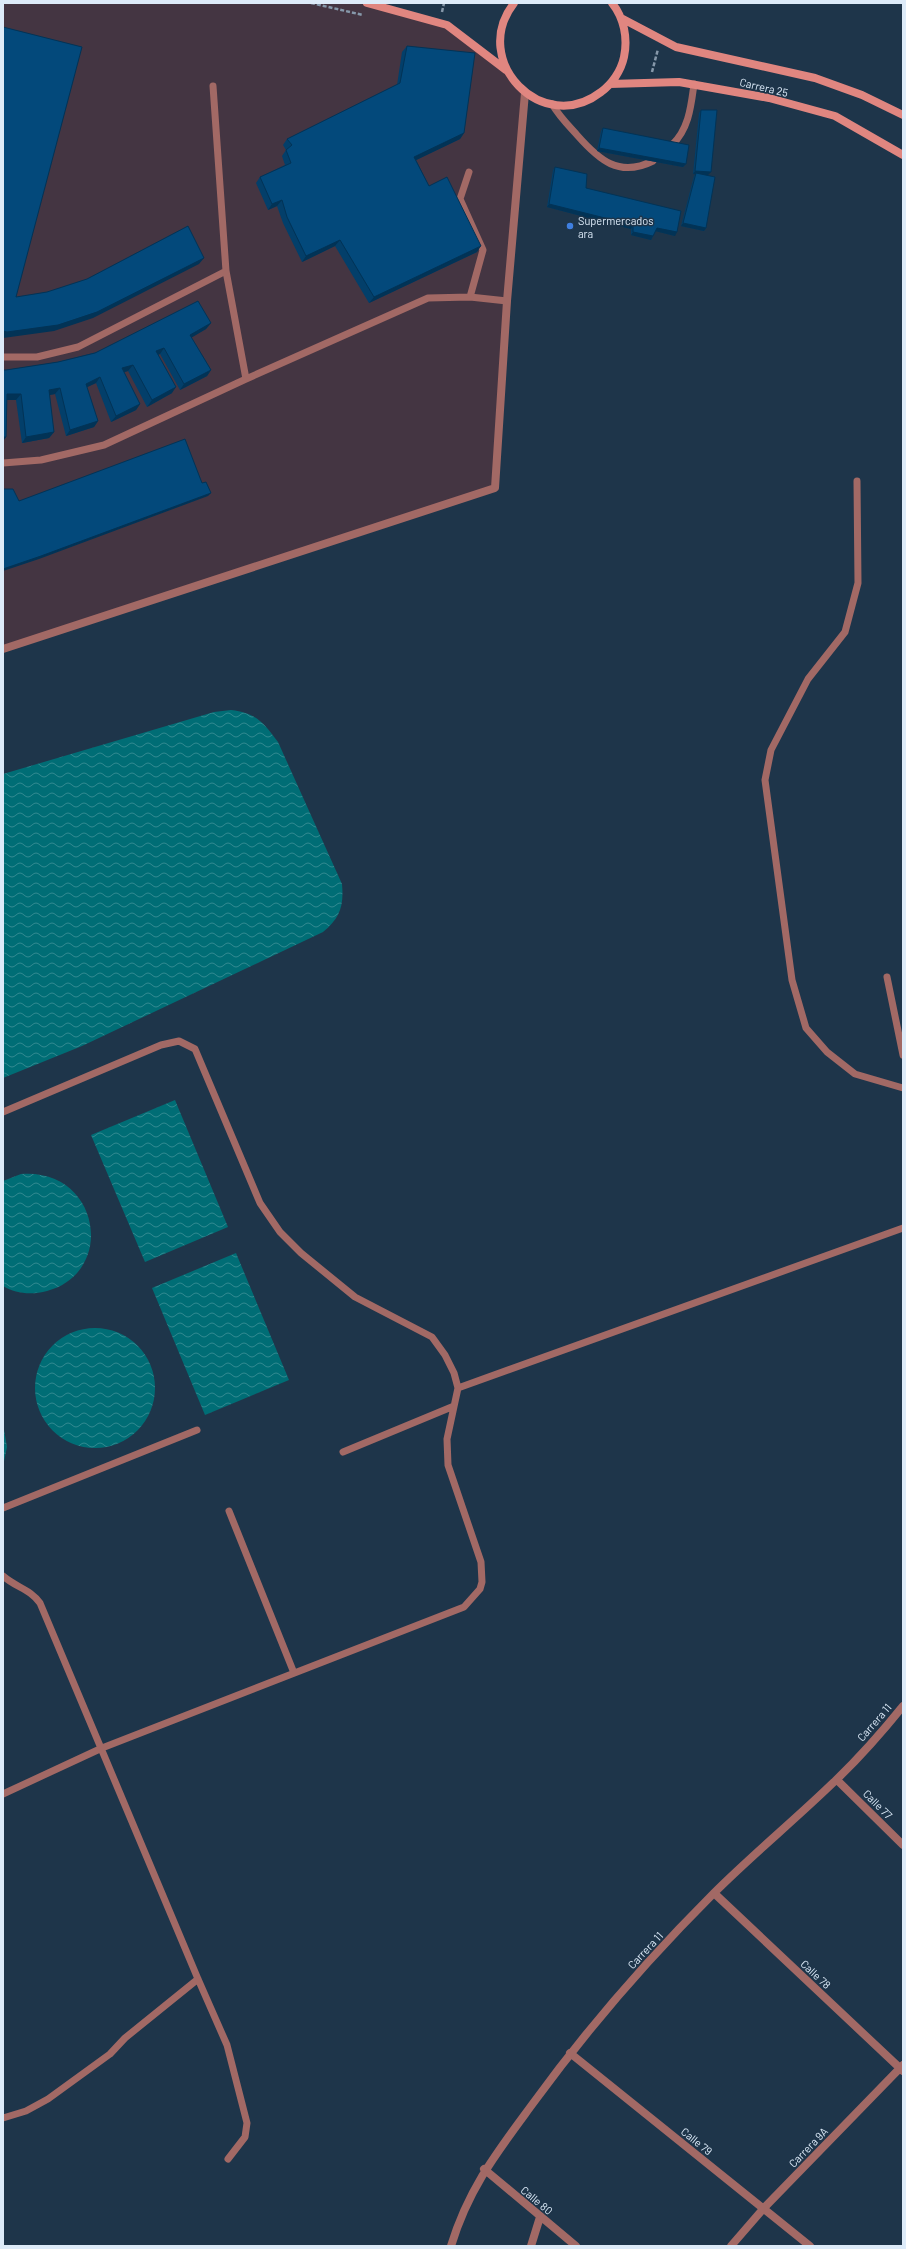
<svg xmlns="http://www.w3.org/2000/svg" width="906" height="2249" font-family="Barlow,sans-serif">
	<defs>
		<pattern id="water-waves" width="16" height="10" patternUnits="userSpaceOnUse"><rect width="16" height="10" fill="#006d75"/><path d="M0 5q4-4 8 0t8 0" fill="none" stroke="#318990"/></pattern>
	</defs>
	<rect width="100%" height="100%" fill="#1e354a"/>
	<path fill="#443542" d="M3,3H367L439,21L506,70L525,93L495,488L3,649Z"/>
	<path fill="url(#water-waves)" d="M231,710C256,713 263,722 278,742L342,884C344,906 340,918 323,932L82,1046L3,1078V774L214,712Z
		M175,1100L228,1227L145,1262L91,1135Z
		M21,1174C100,1168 117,1272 47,1291C32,1295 16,1294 3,1286V1181Z
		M236,1253L289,1380L205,1415L152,1288Z
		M35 1388a60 60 0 1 1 120 0a60 60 0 1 1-120 0Z
		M3,1424L7,1447L3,1466Z"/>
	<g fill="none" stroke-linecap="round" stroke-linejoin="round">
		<path stroke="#8698aa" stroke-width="2.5" stroke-dasharray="4 2" stroke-linecap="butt" d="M311,3L363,15
			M442,12L444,3
			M652,72L658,49"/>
		<path stroke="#a26965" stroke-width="7" d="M213,86L226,271
			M552,104C559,116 568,125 577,135C599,160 619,178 653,161
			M672,145C689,129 691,106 694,84
			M469,172L460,199L483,250L470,297
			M3,357H37L78,347L226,271L246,379
			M3,463L41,460L104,445L246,379L428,298L470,297L507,301
			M857,481L858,583L845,632L808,679L771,750L765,780L792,980L806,1028L827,1052L855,1074L903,1088
			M887,977L903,1055
			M3,1112L161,1045L179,1041L195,1049L260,1203L280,1232L301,1253L355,1297L432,1337L445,1355L454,1373L458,1388L447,1439L448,1465L481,1562L482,1582L480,1589L464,1607L102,1748L3,1794
			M458,1388L903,1228
			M343,1452L454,1406
			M3,1508L197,1430
			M229,1511L294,1673
			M3,1576C17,1588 30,1589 40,1603L198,1979L227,2045L247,2123L245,2137L228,2159
			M3,2118L26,2111L48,2099L110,2054L125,2038L198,1979"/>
		<path stroke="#a26965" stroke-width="8" d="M3,649L495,488L507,301L525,93
			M837,1780L903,1845
			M714,1893L903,2071
			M570,2053L810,2246
			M484,2169L576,2246
			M451,2246C469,2187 498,2151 534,2102C588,2028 648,1959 713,1894C753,1854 796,1819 836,1780C860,1757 882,1732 903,1706
			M531,2246L540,2217
			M731,2246L763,2209L903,2065"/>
		<path stroke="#e08680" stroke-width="8" d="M367,3L447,25L506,70
			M514,3C469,61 543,137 601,92C612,84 621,71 624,57C628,38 624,18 612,3
			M621,18L676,47L815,78L862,95L903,115
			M610,84L679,82L769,98L835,116L903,155"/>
	</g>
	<path fill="#033f6a" d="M407,46L464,133L460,139L416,160L429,186L477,252L369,303L335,246L302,262L283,223L277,206L268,210L256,183L260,177L285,165L282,156L286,150L283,145L287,139L397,85L402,52Z
		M701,110L708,175H703L706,228L704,231L681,226L694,176L695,174H693L699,113Z
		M603,128L686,164L683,167L597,151L601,131Z
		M555,167L586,188L675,236L656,231L651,240L631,235V229L547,207L553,170Z
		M211,323L206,329L191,337L211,370L207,376L180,390L160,354L158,355L172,393L147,407L128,371L124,372L140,404L136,410L111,422L96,383L87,387L98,421L94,427L66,436L55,394L49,395L54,432L49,438L22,443L16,400H7L6,437L3,441V370H6L58,362Z"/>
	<path fill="#023356" d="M464,133L460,139L410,163L414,157Z
		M599,148L686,164L683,167L597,151Z
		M695,171L711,172L708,175L693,174Z
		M282,200L277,206L268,210L272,204Z
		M549,204L633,225L631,229L547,207Z
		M683,223L706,228L704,231L681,226Z
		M657,228L677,232L675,236L655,231Z
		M633,232L653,236L651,240L631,235Z
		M340,240L335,246L302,262L306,256Z
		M481,246L477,252L369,303L374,297Z
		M204,258L199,264L93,318L54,331L3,338V331Z
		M211,323L206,329L186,341L190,335Z
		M164,348L160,354L151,357L156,351Z
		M133,365L128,371L118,374L122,368Z
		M211,370L207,376L180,390L184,384Z
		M100,377L96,383L81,390L86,384Z
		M176,387L172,393L147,407L152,400Z
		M60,388L55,394L44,396L49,390Z
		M7,394H21L16,400H3Z
		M140,404L136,410L111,422L116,416Z
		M98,421L94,427L66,436L70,430Z
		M54,432L49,438L22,443L26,437Z
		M3,437H6L3,441Z
		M211,493L208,496L39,559L3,571V569Z"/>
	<path fill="#03497b" stroke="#023356" d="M3,27L82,47L16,297L47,292L87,279L188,226L204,258L97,312L58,325L7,332L3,331Z
		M407,46L475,53L464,133L414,157L429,186L447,177L481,246L374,297L340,240L306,256L287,217L282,200L272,204L260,177L291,163L286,150L292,145L287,139L400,83Z
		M701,110H717L711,172L695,171Z
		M603,128L689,145L686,164L599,148Z
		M555,167L587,174L586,188L681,211L677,232L657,228L653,236L633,232V225L549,204Z
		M696,173L715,177L706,228L683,223Z
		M198,301L211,323L190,335L211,370L184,384L164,348L156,351L176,387L152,400L133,365L122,368L140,404L116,416L100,377L86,384L98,421L70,430L60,388L49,390L54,432L26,437L21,394H7L6,437H3V370H6L58,362L95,353Z
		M185,439L202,483L206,482L211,493L41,556L3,569V489H13L19,501Z"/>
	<circle fill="#3f7fe0" stroke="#1e354a" stroke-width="1.5" cx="570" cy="226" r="4"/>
	<g text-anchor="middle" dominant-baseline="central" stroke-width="3" stroke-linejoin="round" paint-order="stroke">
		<g font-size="11" fill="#ddebf9" stroke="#1e354a">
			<text transform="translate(764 87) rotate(13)">Carrera 25</text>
			<text transform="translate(874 1722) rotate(-49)">Carrera 11</text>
			<text transform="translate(878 1804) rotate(45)">Calle 77</text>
			<text transform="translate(645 1950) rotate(-47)">Carrera 11</text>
			<text transform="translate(816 1974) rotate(43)">Calle 78</text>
			<text transform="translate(697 2141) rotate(39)">Calle 79</text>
			<text transform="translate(808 2147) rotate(-46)">Carrera 9A</text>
			<text transform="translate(537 2200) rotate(40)">Calle 80</text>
		</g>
		<g font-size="11" fill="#ddebf9" stroke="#1e354a" text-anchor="start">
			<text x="578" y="220">Supermercados<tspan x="578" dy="13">ara</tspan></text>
		</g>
	</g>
	<rect width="906" height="2249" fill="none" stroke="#ddebf9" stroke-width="8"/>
</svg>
